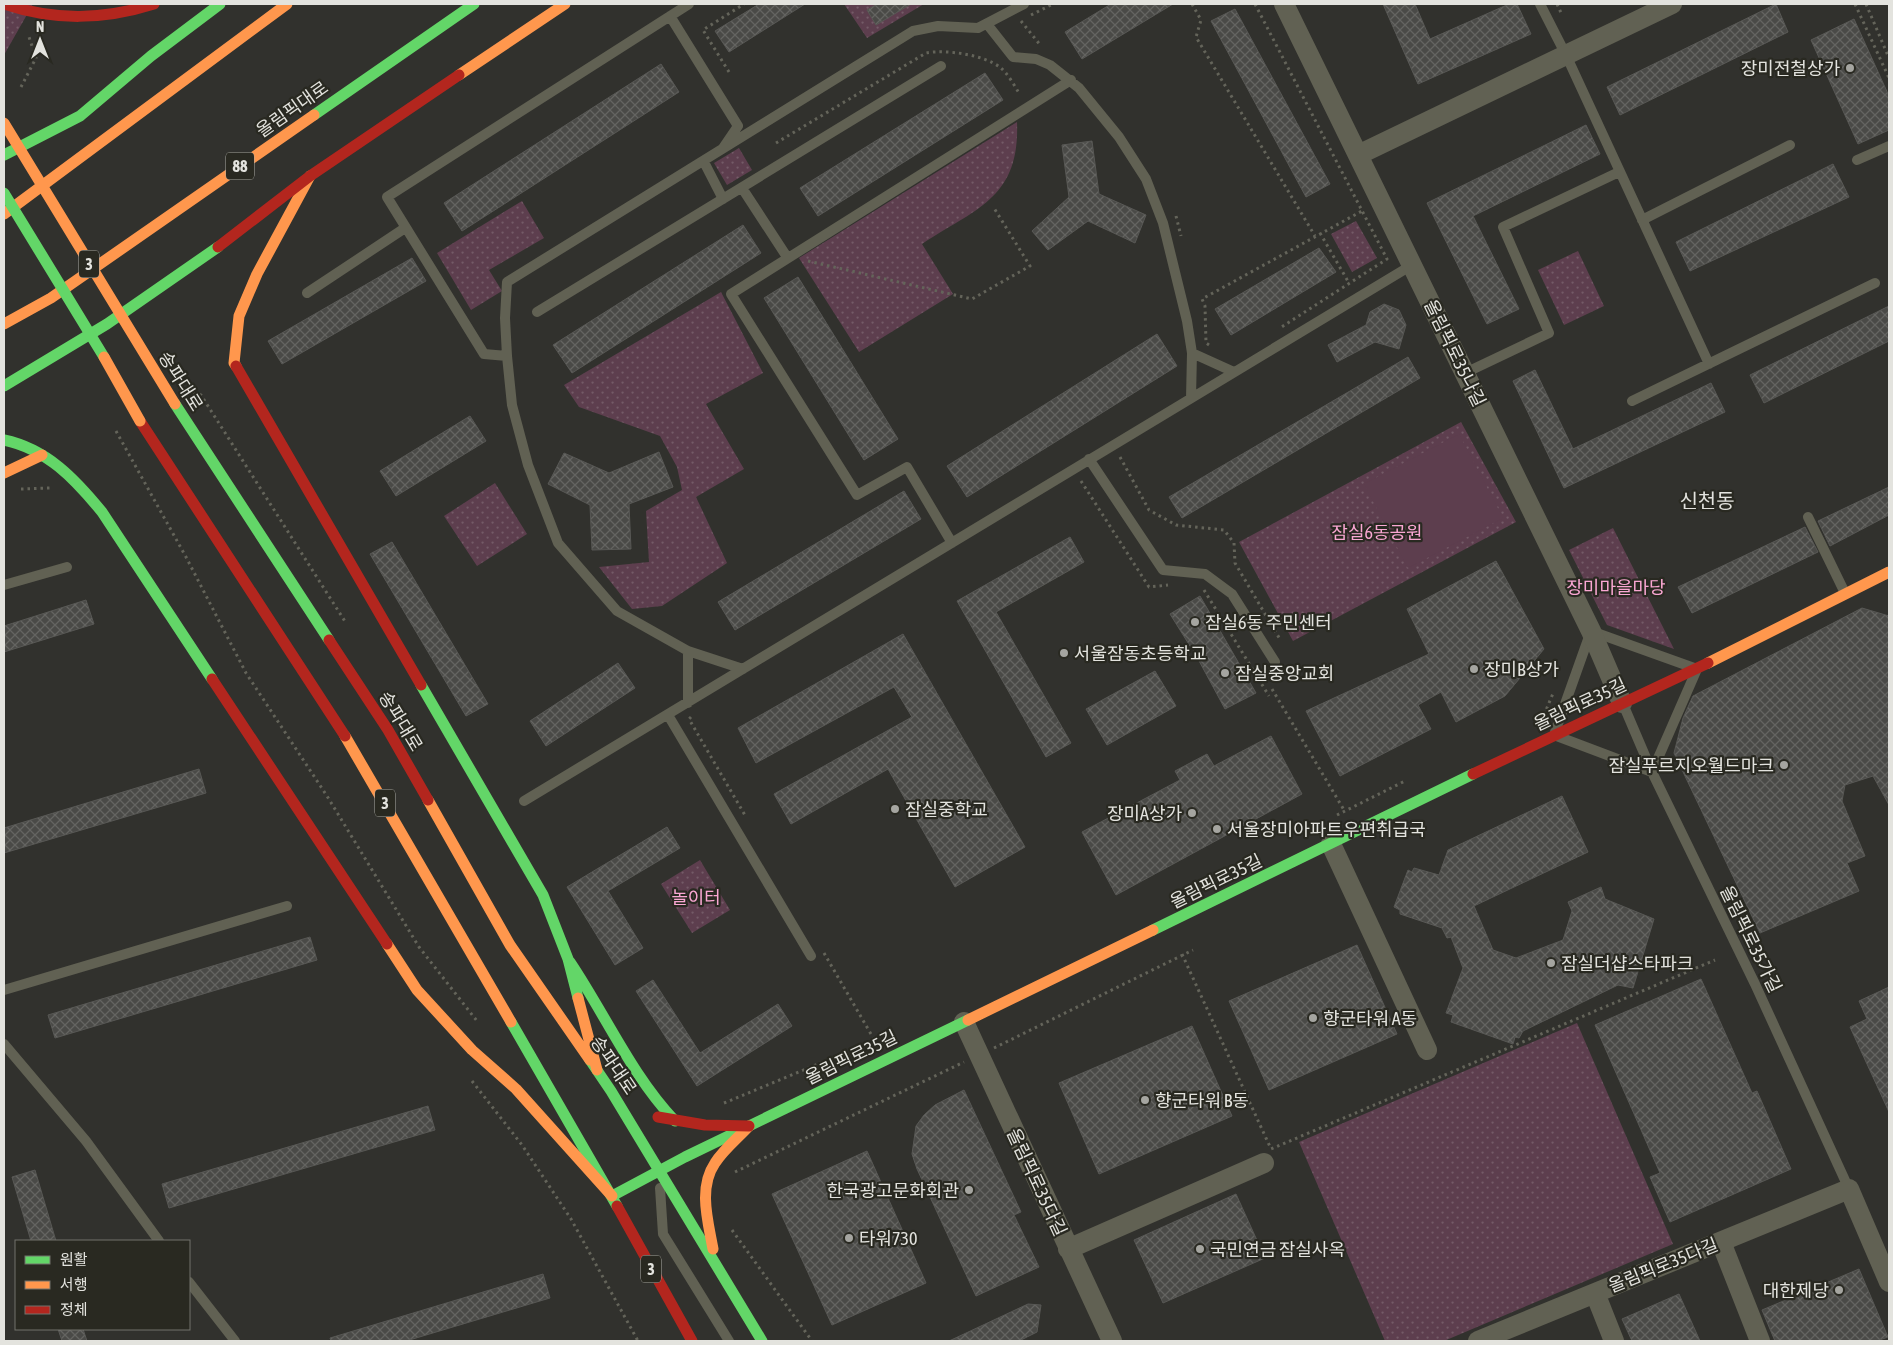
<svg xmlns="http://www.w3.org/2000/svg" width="1893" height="1345" font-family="'Asap Condensed','Noto Sans KR',sans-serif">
	<defs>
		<pattern id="grass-dots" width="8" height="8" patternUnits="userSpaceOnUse" patternTransform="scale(1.25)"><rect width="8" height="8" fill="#5d3e4e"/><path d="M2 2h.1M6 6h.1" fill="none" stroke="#745a67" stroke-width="1.8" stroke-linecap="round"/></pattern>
		<pattern id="building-cross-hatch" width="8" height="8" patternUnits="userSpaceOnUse" patternTransform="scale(1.25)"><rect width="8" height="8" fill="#4a4a47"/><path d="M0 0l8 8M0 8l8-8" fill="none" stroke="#646461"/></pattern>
	</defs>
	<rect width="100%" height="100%" fill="#31312d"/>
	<path fill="url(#grass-dots)" d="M4,4H33L4,55Z
		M844,4H924L867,38Z
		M1017,122C1020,198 977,208 922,244L953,294L859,352L799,258Z
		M739,148L752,170L727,185L714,163Z
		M522,201L544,238L489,270L502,291L471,310L437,253Z
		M1356,221L1377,258L1352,272L1331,234Z
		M1578,251L1604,306L1564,325L1538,270Z
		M721,292L763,373L706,404L744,469L696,497L727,563L662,606L632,609L599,567L649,562L646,511L682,490L677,467L660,436L579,407L564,385Z
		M1461,422L1516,522L1293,641L1239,542Z
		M495,483L527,534L477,566L444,516Z
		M1613,528L1674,649L1607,625L1569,550Z
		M700,860L730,910L692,933L661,884Z
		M1577,1023L1673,1244L1444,1341H1385L1299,1142Z"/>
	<path fill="#5d3e4e" d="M1459,434L1503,518L1408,568L1364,484Z"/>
	<path fill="url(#building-cross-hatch)" stroke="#585855" d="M759,4H805L729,52L715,31Z
		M877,4H911L876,25L867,10Z
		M1111,4H1173L1082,59L1065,32Z
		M1383,4H1415L1430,39L1509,4H1517L1531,34L1418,84Z
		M1776,4L1788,32L1620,115L1607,87Z
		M1235,9L1330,184L1306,197L1211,21Z
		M1854,19L1889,96V130L1858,144L1811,40Z
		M661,64L679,92L462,231L444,203Z
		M985,73L1003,100L818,216L800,188Z
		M1586,125L1600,154L1473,216L1519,309L1487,324L1427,203Z
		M1092,141L1099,194L1146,215L1135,243L1088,221L1048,250L1032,231L1069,197L1062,145Z
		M1833,164L1849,197L1690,271L1676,242Z
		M743,225L761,253L572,373L553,345Z
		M1319,248L1336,272L1231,335L1215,309Z
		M412,258L426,281L282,364L268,341Z
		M798,277L898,439L864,460L764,298Z
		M1384,304L1399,310L1406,325L1399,349L1375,342L1337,362L1328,345L1366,325L1370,312Z
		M1889,306V341L1764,403L1750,375Z
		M1157,334L1177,366L967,497L947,466Z
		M1408,357L1420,378L1182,518L1169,497Z
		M1535,370L1573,449L1711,383L1725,412L1564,488L1513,381Z
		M470,416L486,441L396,496L380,471Z
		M659,452L673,487L629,504L631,549L592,550L590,505L548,484L564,453L609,473Z
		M1889,487V515L1830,546L1818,521Z
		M904,491L921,519L735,630L718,602Z
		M1805,527L1818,552L1692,613L1678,587Z
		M1070,537L1084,562L996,612L1071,743L1046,757L957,601Z
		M392,542L488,704L466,716L370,554Z
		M1496,561L1544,649L1505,696L1456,722L1441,692L1418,705L1431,729L1340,776L1306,711L1429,654L1407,609Z
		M1200,596L1256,693L1225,709L1191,646H1190L1170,614Z
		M86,600L94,624L4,652V626Z
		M1862,608L1889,616V805L1873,776L1845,785L1842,801L1865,856L1847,863L1859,891L1760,933L1674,753L1683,718L1693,696Z
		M903,634L1025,847L955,887L888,769L791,824L774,794L912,717L894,687L756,763L738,728Z
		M618,663L635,688L546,746L530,721Z
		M1155,671L1176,706L1107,745L1086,709Z
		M1271,736L1302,794L1116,895L1082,832L1180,780L1175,771L1207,754L1214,766Z
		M199,769L206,793L4,853V828Z
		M1562,796L1588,852L1474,906L1493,950L1516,958L1563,940L1572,911L1568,902L1601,887L1605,899L1654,919L1633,988L1618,985L1523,1031L1519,1038L1515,1037L1513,1044L1451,1022L1453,1015L1446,1013L1463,968L1451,937L1447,938L1442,928L1400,914V910L1394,907L1408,870L1412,872L1414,868L1439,875L1448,850Z
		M667,827L680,848L608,891L643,948L615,965L567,887Z
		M310,937L317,960L55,1038L48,1015Z
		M1357,945L1397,1034L1269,1090L1229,1001Z
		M1701,979L1752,1093L1757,1091L1791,1169L1670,1222L1650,1177L1660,1173L1595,1025Z
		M653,980L700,1053L778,1004L792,1026L697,1086L636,991Z
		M1889,987V1112L1850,1027L1867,1019L1859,1001Z
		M1192,1026L1232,1116L1099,1174L1059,1083Z
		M964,1090L1021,1212L1014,1215L1039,1267L976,1296L917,1169L912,1154L916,1126L924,1115L935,1105Z
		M428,1106L435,1130L169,1208L162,1184Z
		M867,1151L926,1283L832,1325L772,1194Z
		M35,1170L56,1241H31L12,1177Z
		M1236,1194L1265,1258L1163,1303L1134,1240Z
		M1859,1269L1888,1337L1877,1341H1775L1762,1310Z
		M543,1274L550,1298L406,1341H331L330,1338Z
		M1679,1294L1700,1341H1632L1622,1319Z
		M1028,1304L1041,1305L1037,1332L1019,1341H949Z
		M58,1329H83L87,1341H62Z"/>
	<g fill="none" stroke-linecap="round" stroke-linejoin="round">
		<path stroke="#64645a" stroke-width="3" stroke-dasharray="2.5 4" stroke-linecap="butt" d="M1192,4L1201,20L1196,37L1315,236
			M1255,4L1387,259L1280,328
			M1557,4L1562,15
			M1855,4L1889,78
			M1866,4L1889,58
			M1031,15L1053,4
			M1021,21L1041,46
			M729,72L703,30L744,4
			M21,87L36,58L28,34
			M776,143L926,53C946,49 985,55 1001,68C1008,74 1014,85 1019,93
			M1176,216L1181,236
			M1320,233L1349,283
			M808,261L972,299L1030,266L994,208
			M1209,345L1206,343L1205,306L1202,299L1362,211
			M193,393L201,395L346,623
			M116,431L186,557L246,673L327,796L419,947L477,1021
			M1120,457L1149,510L1176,525L1224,530L1234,543L1235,563L1281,641
			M1081,481L1149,587L1168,585
			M21,489L50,488
			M1204,590L1269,696
			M1272,689L1344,810
			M1544,715L1554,691
			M691,717L689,719L746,817
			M1337,815L1405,781
			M824,953L875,1041
			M1182,954L1271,1149L1715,960
			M994,1048L1193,950
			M472,1081L522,1145L571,1219L638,1341
			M724,1103L852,1050
			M735,1172L964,1062
			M732,1230L812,1341"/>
		<path stroke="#616153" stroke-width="10" d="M689,4L387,197L484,354L507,356L505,318L507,282L913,31L938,26L978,28L1024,4
			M1540,4L1566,55L1709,364
			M670,16L738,126L723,148
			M987,24L1013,57L1036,59L1050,65L1079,88L1119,137L1146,179L1163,223L1187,321L1192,353L1191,398
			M1857,160L1889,146
			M704,162L723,199
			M742,188L787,257
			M1642,220L1790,145
			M307,293L405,228
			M537,312L941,66
			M1192,353L1234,372
			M507,356L512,405L528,465L558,543L617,611L688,651L743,669
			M1465,373L1549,333L1503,227L1619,172
			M1632,401L1875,283
			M1089,459L1163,570L1205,574L1232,594L1275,662
			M1808,517L1845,593
			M952,543L907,467L857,495L731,294L1071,80
			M4,585L67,567
			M1591,631L1697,669L1652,772L1554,735Z
			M688,703V651
			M1623,704L1652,772L1755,984L1849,1189
			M668,715L811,956
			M524,801L1412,265
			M4,990L287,906
			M4,1044L86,1141L159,1241
			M660,1188L663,1234L729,1341
			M189,1282L235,1341"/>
		<path stroke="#616153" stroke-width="20" d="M1284,4L1591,631L1622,703
			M1358,155L1672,4
			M1331,844L1427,1050
			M964,1022L1112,1341
			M1721,1242L1760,1341
			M1068,1249L1264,1163
			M1595,1293L1614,1341
			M1478,1341L1849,1189L1889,1282"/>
		<path stroke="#63d668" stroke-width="11" d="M314,115L474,4
			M4,155L80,116L151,56L220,4
			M4,386L107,324L218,247
			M175,404L329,640
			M4,440C47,449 75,479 102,512L212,679
			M421,685L543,895L568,959L578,998
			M1153,930L1473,774
			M570,962C605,1014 632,1076 675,1121
			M511,1022L617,1206
			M590,1060L611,1091L762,1341
			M612,1196L685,1157L968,1020"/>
		<path stroke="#ff974d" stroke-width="11" d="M459,75L565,4
			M4,214L287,4
			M4,324L51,298L314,115
			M236,366L234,363L239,316L257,274L310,176
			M4,473L42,455
			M1708,663L1889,572
			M345,736L511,1022
			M428,800L510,945L590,1060
			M387,944L417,990L472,1050L516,1089L612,1196
			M578,998L597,1070
			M968,1020L1153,930
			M713,1249C708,1221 698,1188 715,1163C724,1149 738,1138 749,1126"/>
		<path stroke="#b3261e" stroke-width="11" d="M218,247L310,176L459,75
			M236,366L421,685
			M140,421L345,736
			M329,640L388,730L428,800
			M212,679L387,944
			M1473,774L1708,663
			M658,1117L705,1125L749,1126
			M617,1206L692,1341"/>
		<path stroke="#63d668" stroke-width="11" d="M4,193L104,357"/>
		<path stroke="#ff974d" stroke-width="11" d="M4,123L175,404
			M104,357L140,421"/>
		<path stroke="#b3261e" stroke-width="11" d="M4,4C55,21 103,20 154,4"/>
	</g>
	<g fill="#a5a5a0" stroke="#292921" stroke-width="2">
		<circle cx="1850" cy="68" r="5"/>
		<circle cx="1195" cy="622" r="5"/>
		<circle cx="1064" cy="653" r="5"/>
		<circle cx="1474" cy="669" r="5"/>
		<circle cx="1225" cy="673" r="5"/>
		<circle cx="1784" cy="765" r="5"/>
		<circle cx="895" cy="809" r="5"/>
		<circle cx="1192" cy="813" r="5"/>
		<circle cx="1217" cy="829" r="5"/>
		<circle cx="1551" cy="963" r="5"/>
		<circle cx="1313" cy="1018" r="5"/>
		<circle cx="1145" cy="1100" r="5"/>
		<circle cx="969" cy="1190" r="5"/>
		<circle cx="849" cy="1238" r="5"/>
		<circle cx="1200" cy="1249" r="5"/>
		<circle cx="1839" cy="1290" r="5"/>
	</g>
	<g text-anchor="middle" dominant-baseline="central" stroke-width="4.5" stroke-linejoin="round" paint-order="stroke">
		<g fill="#292921" stroke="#ababa5" stroke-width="1">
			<rect x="226" y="152.5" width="28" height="27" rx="4"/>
			<rect x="79" y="250.5" width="20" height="27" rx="4"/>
			<rect x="375" y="789.5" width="20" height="27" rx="4"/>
			<rect x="641" y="1255.5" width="20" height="27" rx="4"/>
		</g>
		<g font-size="16" font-weight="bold" fill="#e3e3de">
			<text x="240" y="166">88</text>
			<text x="89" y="264">3</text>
			<text x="385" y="803">3</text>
			<text x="651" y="1269">3</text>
		</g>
		<g font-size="18" fill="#e3e3de" stroke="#292921" text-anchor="start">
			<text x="1840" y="68" text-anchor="end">장미전철상가</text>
			<text x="1205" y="622">잠실6동 주민센터</text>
			<text x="1074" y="653">서울잠동초등학교</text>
			<text x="1484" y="669">장미B상가</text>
			<text x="1235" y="673">잠실중앙교회</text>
			<text x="1774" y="765" text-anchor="end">잠실푸르지오월드마크</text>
			<text x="905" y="809">잠실중학교</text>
			<text x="1182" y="813" text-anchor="end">장미A상가</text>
			<text x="1227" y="829">서울장미아파트우편취급국</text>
			<text x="1561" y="963">잠실더샵스타파크</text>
			<text x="1323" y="1018">향군타워 A동</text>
			<text x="1155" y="1100">향군타워 B동</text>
			<text x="959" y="1190" text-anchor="end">한국광고문화회관</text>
			<text x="859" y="1238">타워730</text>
			<text x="1210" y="1249">국민연금 잠실사옥</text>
			<text x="1829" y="1290" text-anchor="end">대한제당</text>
		</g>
		<g font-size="18" fill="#e3e3de" stroke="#292921">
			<text transform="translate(292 109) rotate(-35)">올림픽대로</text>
			<text transform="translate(1455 353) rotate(64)">올림픽로35나길</text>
			<text transform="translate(181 381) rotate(58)">송파대로</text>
			<text transform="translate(1580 704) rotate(-25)">올림픽로35길</text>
			<text transform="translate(401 721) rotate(59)">송파대로</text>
			<text transform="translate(1216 881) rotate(-26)">올림픽로35길</text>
			<text transform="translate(1751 939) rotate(64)">올림픽로35가길</text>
			<text transform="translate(851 1057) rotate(-26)">올림픽로35길</text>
			<text transform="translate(614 1065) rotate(56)">송파대로</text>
			<text transform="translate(1037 1182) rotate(65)">올림픽로35다길</text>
			<text transform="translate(1663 1265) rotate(-22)">올림픽로35다길</text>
		</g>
		<g font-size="18" fill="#faa7d3" stroke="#292921">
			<text x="1377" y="532">잠실6동공원</text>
			<text x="1616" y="587">장미마을마당</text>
			<text x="696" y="897">놀이터</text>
		</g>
		<g font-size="20" fill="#e3e3de" stroke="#292921">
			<text x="1707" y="500">신천동</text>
		</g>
	</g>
	<rect width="1893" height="1345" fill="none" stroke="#e3e3de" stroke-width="10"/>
	<rect x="15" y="1240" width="175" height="90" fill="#292921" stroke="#73736d"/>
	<rect x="25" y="1256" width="25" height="8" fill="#63d668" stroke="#73736d"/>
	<text x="60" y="1265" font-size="15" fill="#e3e3de">원활</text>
	<rect x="25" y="1281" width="25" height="8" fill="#ff974d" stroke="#73736d"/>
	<text x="60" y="1290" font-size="15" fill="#e3e3de">서행</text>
	<rect x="25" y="1306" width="25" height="8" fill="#b3261e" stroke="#73736d"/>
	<text x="60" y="1315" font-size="15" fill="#e3e3de">정체</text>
	<g transform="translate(40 40)" stroke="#292921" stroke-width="4" paint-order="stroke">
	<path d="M0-4L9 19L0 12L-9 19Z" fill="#e3e3de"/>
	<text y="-8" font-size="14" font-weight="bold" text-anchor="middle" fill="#e3e3de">N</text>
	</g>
</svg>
